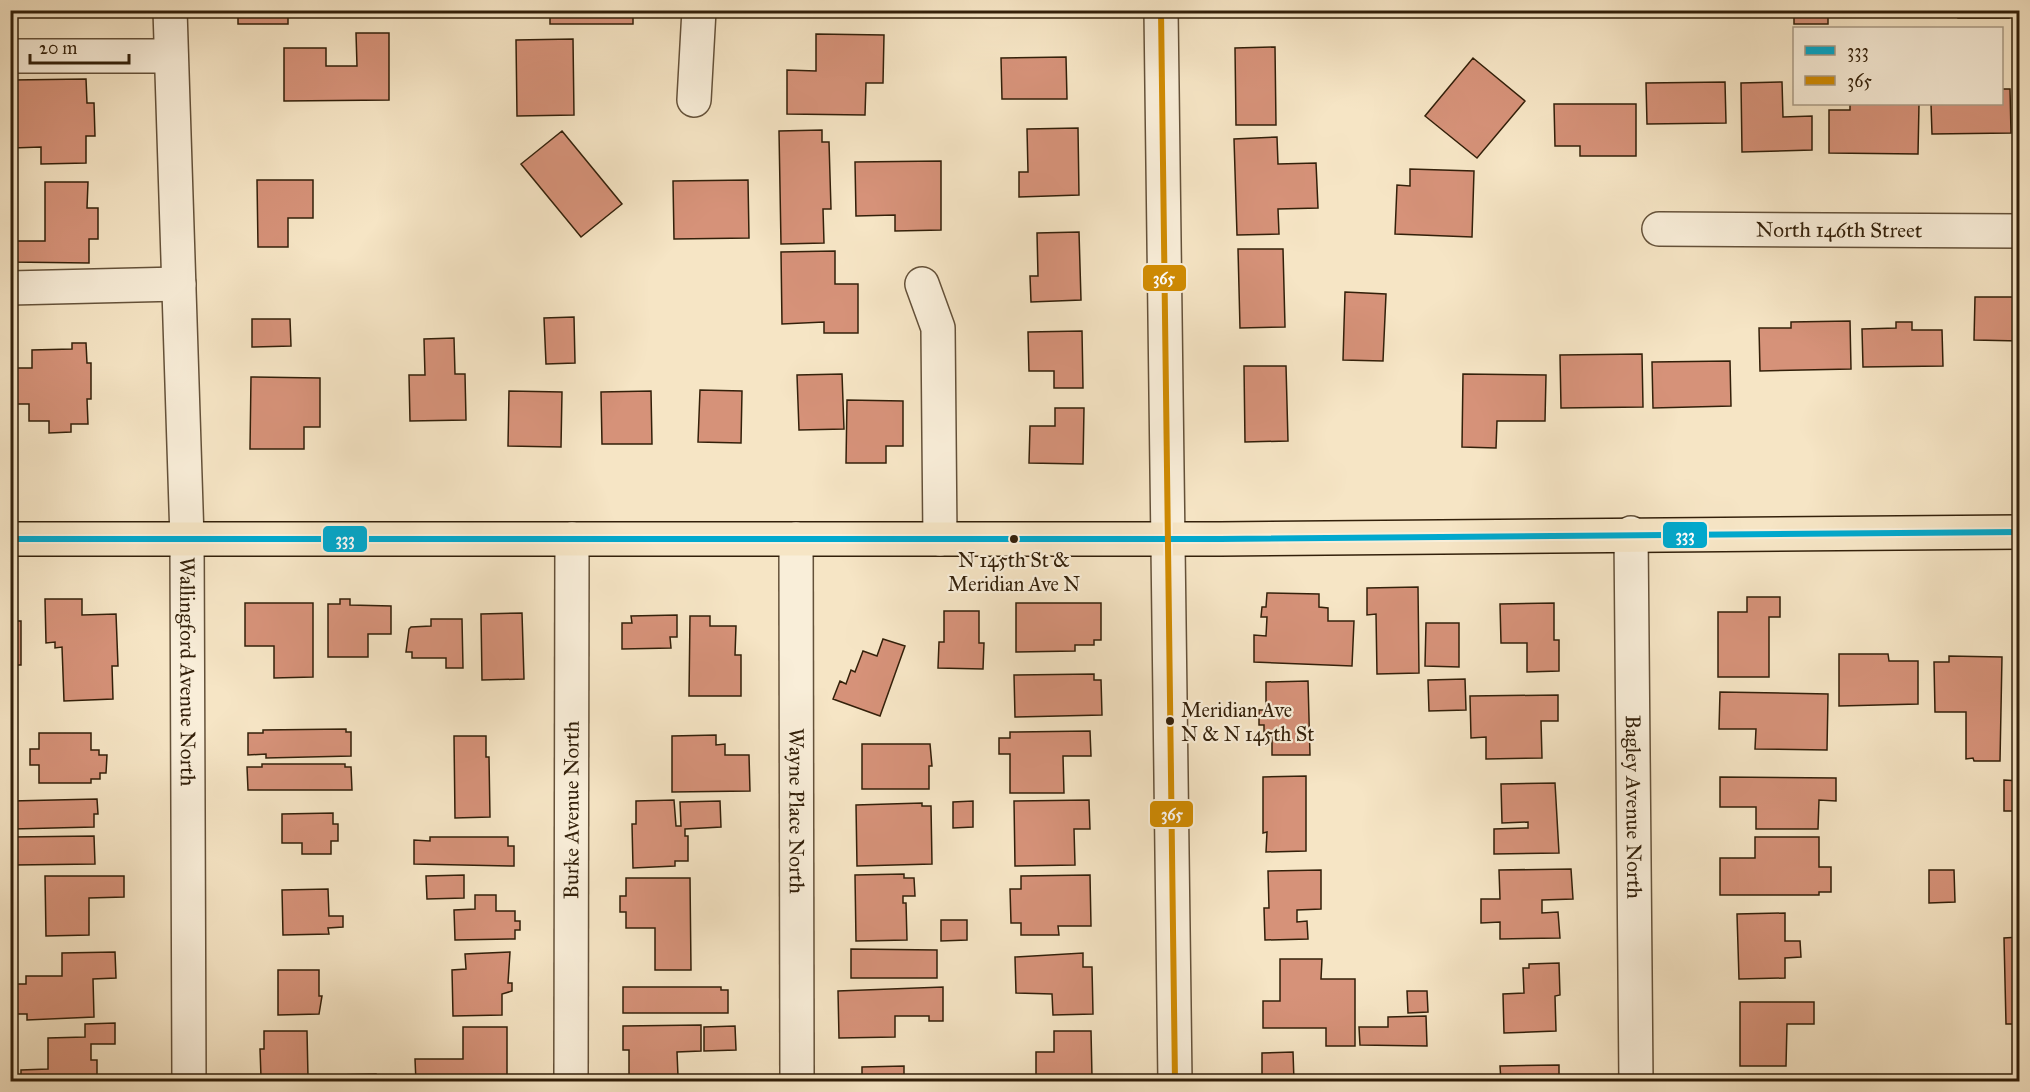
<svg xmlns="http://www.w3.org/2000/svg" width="2030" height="1092" font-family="'IM FELL Great Primer',serif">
	<rect width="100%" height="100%" fill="#f6e5c5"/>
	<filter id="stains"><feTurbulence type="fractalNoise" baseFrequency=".00333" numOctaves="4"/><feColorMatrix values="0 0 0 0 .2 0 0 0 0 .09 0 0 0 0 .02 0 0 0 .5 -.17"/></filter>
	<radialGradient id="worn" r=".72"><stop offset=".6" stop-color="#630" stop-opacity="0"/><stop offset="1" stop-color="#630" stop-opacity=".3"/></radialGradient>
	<path fill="#d69279" stroke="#33200a" stroke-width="1.5" d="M238,10H288V24H238Z
		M550,10H633V24H550Z
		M777,10H840V15L777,17Z
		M1234,10H1284V14L1234,15Z
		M1794,10H1828V24H1794Z
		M1958,10H2009V18H1958Z
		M356,33H389V100L284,101V48H326V66H357Z
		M816,34L884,35L883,83H866L865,115L787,114V70L816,71Z
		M573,39L574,115L517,116L516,40Z
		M1275,47L1276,125H1236L1235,48Z
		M1066,57L1067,99H1002L1001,58Z
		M1473,58L1525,101L1477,158L1425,116Z
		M86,79L87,103H94L95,136H86V163L41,164V147L13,148L12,80Z
		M1725,82L1726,123L1647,124L1646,83Z
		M1782,82L1783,117L1812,116V150L1742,152L1741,83Z
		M2002,89H2010L2011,133L1932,134L1931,104H2002Z
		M1554,104H1636V156H1580V146H1555Z
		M1850,104H1919L1918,154L1829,153V110H1850Z
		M1078,128L1079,195L1019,197V172H1028L1027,129Z
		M822,130V142H829L831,209H823L824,243L781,244L779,131Z
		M562,131L622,204L581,237L521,164Z
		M1277,137L1278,164L1316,163L1318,208L1278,209L1279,234L1237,235L1234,139Z
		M941,161V230L895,231V215L856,216L855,162Z
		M1410,169L1474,171L1472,237L1395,234L1397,185L1410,186Z
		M257,180H313V218H288V247H258Z
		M748,180L749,238L674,239L673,181Z
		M45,182H88L87,208H98V239H89V263L10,262V241H45Z
		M1079,232L1081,300L1031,302L1030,276H1038L1037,233Z
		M1238,249H1283L1285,327L1240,328Z
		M835,251V284H858V333H824V322L782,324L781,252Z
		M1345,292L1386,294L1383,361L1343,360Z
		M1975,297H2020V341L1974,340Z
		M574,317L575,363L546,364L544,318Z
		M252,319H290L291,346L252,347Z
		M1850,321L1851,369L1760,371L1759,328H1791V322Z
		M1896,322H1912V330H1942L1943,366L1863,367L1862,329L1896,328Z
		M1082,331L1083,388H1054V371H1029L1028,332Z
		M454,338L455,374H465L466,420L410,421L409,375H425L424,339Z
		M72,343H86L87,363H91V399H87L88,424H71V432L49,433V421H29V404H12L11,368H32V350L72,349Z
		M1642,354L1643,407L1561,408L1560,355Z
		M1730,361L1731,406L1653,408L1652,362Z
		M1244,366H1286L1288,441L1245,442Z
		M842,374L844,429L799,430L797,375Z
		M1463,374L1546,375L1545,421H1497L1496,448L1462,447Z
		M251,377L320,378V427H304V449H250Z
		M700,390L742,391L741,443L698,442Z
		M509,391L562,392L561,447L508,446Z
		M651,391L652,444H602L601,392Z
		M847,400L903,401V446H886V463H846Z
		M1055,408H1084L1083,464L1029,463L1030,426H1055Z
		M1418,587L1419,673L1377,674L1376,614L1367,615V588Z
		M1267,593L1319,594V607L1328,608V621H1354L1352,666L1254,662V635L1266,636L1267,617H1261L1262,607H1266Z
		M1747,597H1780V617H1769V677H1718V612H1747Z
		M45,599H82V615L116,614L118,666H112L113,699L64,701L62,647L55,648V642L46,643Z
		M340,599H350V605L391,606V634H368V657H328V604H340Z
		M245,603H313V677L274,678V646H245Z
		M1016,603H1101V640H1094V645H1075V651L1016,652Z
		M1554,603V640H1559V671L1527,672V643H1501L1500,604Z
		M944,611H979V643H984L983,669L938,668L939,642H944Z
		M522,613L524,679L482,680L481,614Z
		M677,615V637H670L671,648L622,649V623H632L631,616Z
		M690,616H710V626H736L735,655H741V696H689Z
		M431,619H462L463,668H446V658H412V652H406L409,629L411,627L431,626Z
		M10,621H21V665H10Z
		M1426,623H1459V667L1425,666Z
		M883,639L905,646L880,716L833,699L840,681L846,684L851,670L855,672L863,651L877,656Z
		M1839,654H1888L1889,661H1918V704L1839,706Z
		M1949,656L2002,657L2000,761H1974L1973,758L1966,759V712H1935L1934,662H1949Z
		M1094,674V680H1101L1102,715L1015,717L1014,675Z
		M1465,679L1466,710L1429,711L1428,680Z
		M1308,681L1310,755H1272V733H1264V725H1259V710H1266V682Z
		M1720,692L1828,694L1827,750L1755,749L1756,729H1719Z
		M1558,695V721H1541L1542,758L1486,759V737L1471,738L1470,696Z
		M346,729V732H351V756L266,758V754L248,755V733H263V730Z
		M1090,731L1091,756H1063L1064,793H1010V754H999V738H1010V732Z
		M39,733H91V750H99V755H107L106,773H100V779H91V783H39V765H30V749H39Z
		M716,735V745L725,744V755H749L750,791L672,792V736Z
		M454,736H486V757H489L490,817L455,818Z
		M862,744H930L932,766H929V789H862Z
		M262,764H345V767H351L352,790H248L247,767H262Z
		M1306,776V851L1266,852L1267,832L1263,833V777Z
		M1720,777L1836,778V801L1819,800L1818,829H1756V807H1720Z
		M2004,780L2020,781V811H2004Z
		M1555,783L1559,853L1494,854V829L1528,828V822L1502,823L1501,784Z
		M97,799L98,814H94V827L13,829L12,801Z
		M674,800L676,826H681L680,802L720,801L721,827L685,829V836H688V861H675V866L633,868L632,824H636V801Z
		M1089,800L1090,829H1074L1075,865L1015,866L1014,801Z
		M973,801V827L953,828V802Z
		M922,803V806H931L932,864L857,866L856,805Z
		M333,813V824H338V841H331V854H302V843H282V814Z
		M94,836L95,864L14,865L13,837Z
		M430,837H508V846H514V866L414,864V840L430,841Z
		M1755,837H1819V867H1831V892H1819V895H1720V858H1755Z
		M1571,869L1573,899L1542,900V913L1558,912L1560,938L1500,939V922L1481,923V899H1500L1499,870Z
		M1321,870V909L1297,910V922L1307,921L1308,939L1265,940L1264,908H1269L1268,871Z
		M1929,870H1954L1955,902L1929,903Z
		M904,874V878H914L915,896H903V903H906L907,940L856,941L855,875Z
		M464,875V898L427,899L426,876Z
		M1090,875L1091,926H1058L1059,935H1021V923H1011L1010,889H1021V876Z
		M45,876H124V897L89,898V935L46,936Z
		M626,878H690L691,970H655V928H626V912H620V896H626Z
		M328,889L329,916H343V927L328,928L329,934L283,935L282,890Z
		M475,895H496V911H515V921H520V930H515V939L455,940L454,910L475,909Z
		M1785,913V941H1800L1801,957L1785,958V978L1739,979L1737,914Z
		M941,920H967V940L941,941Z
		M2020,937V1024H2006L2004,938Z
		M851,949L937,950V978H851Z
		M115,952L116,978L93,979L94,1017L27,1020V1014H15L14,984H26V976H62V953Z
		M510,952L508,983H512V991L502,994V1015L453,1016L452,970L466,969L465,954Z
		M1083,953V967H1092L1093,1014L1053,1015L1052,994L1016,993L1015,957Z
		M1280,959H1322L1321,979H1355V1046H1326V1028H1263V1001H1280Z
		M1559,963L1560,995L1555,996L1556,1031L1504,1033L1503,994L1524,993L1523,968H1529V964Z
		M278,970H319V996H322L319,1014L278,1015Z
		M623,987H721V990H728V1013H623Z
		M943,987V1021H929V1016H895V1037L839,1038L838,991Z
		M1407,991H1427L1428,1012L1408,1013Z
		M1740,1002H1814V1024H1787L1786,1066H1740Z
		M1426,1016L1427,1046L1360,1045L1359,1027H1388V1017Z
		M115,1023V1044H91V1060H97V1082H21V1070L48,1069V1038L85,1037V1024Z
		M701,1025V1051L677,1052L678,1076H629V1050H623V1026Z
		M735,1026L736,1050L704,1051V1027Z
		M463,1027H507V1079L416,1082L415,1059H463Z
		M264,1031H307L308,1077H261L260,1049H264Z
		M1054,1031H1091L1092,1077H1083L1084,1082H1036V1052H1054Z
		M1293,1052L1294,1081L1319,1082H1262V1053Z
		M1559,1065V1082H1501L1500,1066Z
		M904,1066V1082H862V1067Z
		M376,1074V1082H336V1075Z"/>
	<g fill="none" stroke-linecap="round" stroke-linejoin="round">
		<g stroke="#645139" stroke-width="36">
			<g id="minor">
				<path id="s1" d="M170,10L187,539L189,1082"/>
				<path d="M1161,10L1175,1082"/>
				<path d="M10,56H171"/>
				<path d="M694,100L699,10"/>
				<path id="s2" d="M1659,229L2020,231"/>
				<path d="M922,284L938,328L940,539"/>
				<path d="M10,288L179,284"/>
				<path id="s3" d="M1631,533L1636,1082"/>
				<path id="s4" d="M796,539L797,1082"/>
				<path id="s5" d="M571,1082L572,539"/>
			</g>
		</g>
		<g stroke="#33200a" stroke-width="36">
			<path id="major" d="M10,539H1220L2020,532"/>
		</g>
		<use href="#minor" stroke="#f9eed9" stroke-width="33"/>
		<use href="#major" stroke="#f6e5c5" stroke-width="33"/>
		<g stroke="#f9eed9" stroke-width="10">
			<path id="bus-1" d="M10,539H1220L2020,532"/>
		</g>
		<g stroke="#f9eed9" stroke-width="10">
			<path id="bus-2" d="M1161,10L1175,1082"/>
		</g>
		<use href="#bus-1" stroke="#00a9ce" stroke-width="6"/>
		<use href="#bus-2" stroke="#d08b02" stroke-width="6"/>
	</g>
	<g fill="#33200a" stroke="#f9eed9" stroke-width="2">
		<circle cx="1014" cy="539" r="5"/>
		<circle cx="1170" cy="721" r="5"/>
	</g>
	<g text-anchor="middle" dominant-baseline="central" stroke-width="4.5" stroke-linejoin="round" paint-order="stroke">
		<g font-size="20" fill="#33200a" stroke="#f9eed9">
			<text x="1014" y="560">N 145th St &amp;<tspan x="1014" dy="24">Meridian Ave N</tspan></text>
			<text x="1181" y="710" text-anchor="start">Meridian Ave<tspan x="1181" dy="24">N &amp; N 145th St</tspan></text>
		</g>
		<g font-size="21" fill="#33200a" stroke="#f9eed9">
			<text stroke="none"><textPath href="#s2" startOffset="180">North 146th Street</textPath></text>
			<text stroke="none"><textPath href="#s1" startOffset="662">Wallingford Avenue North</textPath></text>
			<text stroke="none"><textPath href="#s3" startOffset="274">Bagley Avenue North</textPath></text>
			<text stroke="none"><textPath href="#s5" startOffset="272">Burke Avenue North</textPath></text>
			<text stroke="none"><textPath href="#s4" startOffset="272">Wayne Place North</textPath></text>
		</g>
	</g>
	<g stroke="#f9eed9" stroke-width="2">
		<rect x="1142" y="264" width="45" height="28" rx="6" fill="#d08b02"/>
		<rect x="1662" y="521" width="46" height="28" rx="6" fill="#00a9ce"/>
		<rect x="322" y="525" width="46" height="28" rx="6" fill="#00a9ce"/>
		<rect x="1149" y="800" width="45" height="28" rx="6" fill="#d08b02"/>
	</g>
	<g font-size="16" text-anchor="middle" font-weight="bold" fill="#fff">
		<text x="1164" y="284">365</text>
		<text x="1685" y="541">333</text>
		<text x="345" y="545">333</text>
		<text x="1172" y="820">365</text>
	</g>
	<rect width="2030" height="1092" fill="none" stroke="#f6e5c5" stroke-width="36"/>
	<rect x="12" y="12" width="2006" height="1068" fill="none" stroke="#33200a" stroke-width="3"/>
	<rect x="18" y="18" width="1994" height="1056" fill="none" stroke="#33200a" stroke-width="1.5"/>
	<rect x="1793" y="27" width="210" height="78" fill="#f9eed9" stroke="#aa9c86" stroke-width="1.5"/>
	<rect x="1805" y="46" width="30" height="9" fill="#00a9ce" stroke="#aa9c86" stroke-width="1.5"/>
	<text x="1847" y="57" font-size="18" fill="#33200a">333</text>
	<rect x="1805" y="76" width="30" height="9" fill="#d08b02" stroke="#aa9c86" stroke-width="1.5"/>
	<text x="1847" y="87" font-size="18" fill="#33200a">365</text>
	<path d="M30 54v9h99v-9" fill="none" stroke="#33200a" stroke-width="3"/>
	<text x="39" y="54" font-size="18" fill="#33200a" stroke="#f9eed9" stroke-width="4.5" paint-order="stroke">20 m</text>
	<rect width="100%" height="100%" filter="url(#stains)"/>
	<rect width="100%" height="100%" fill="url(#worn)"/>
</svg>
